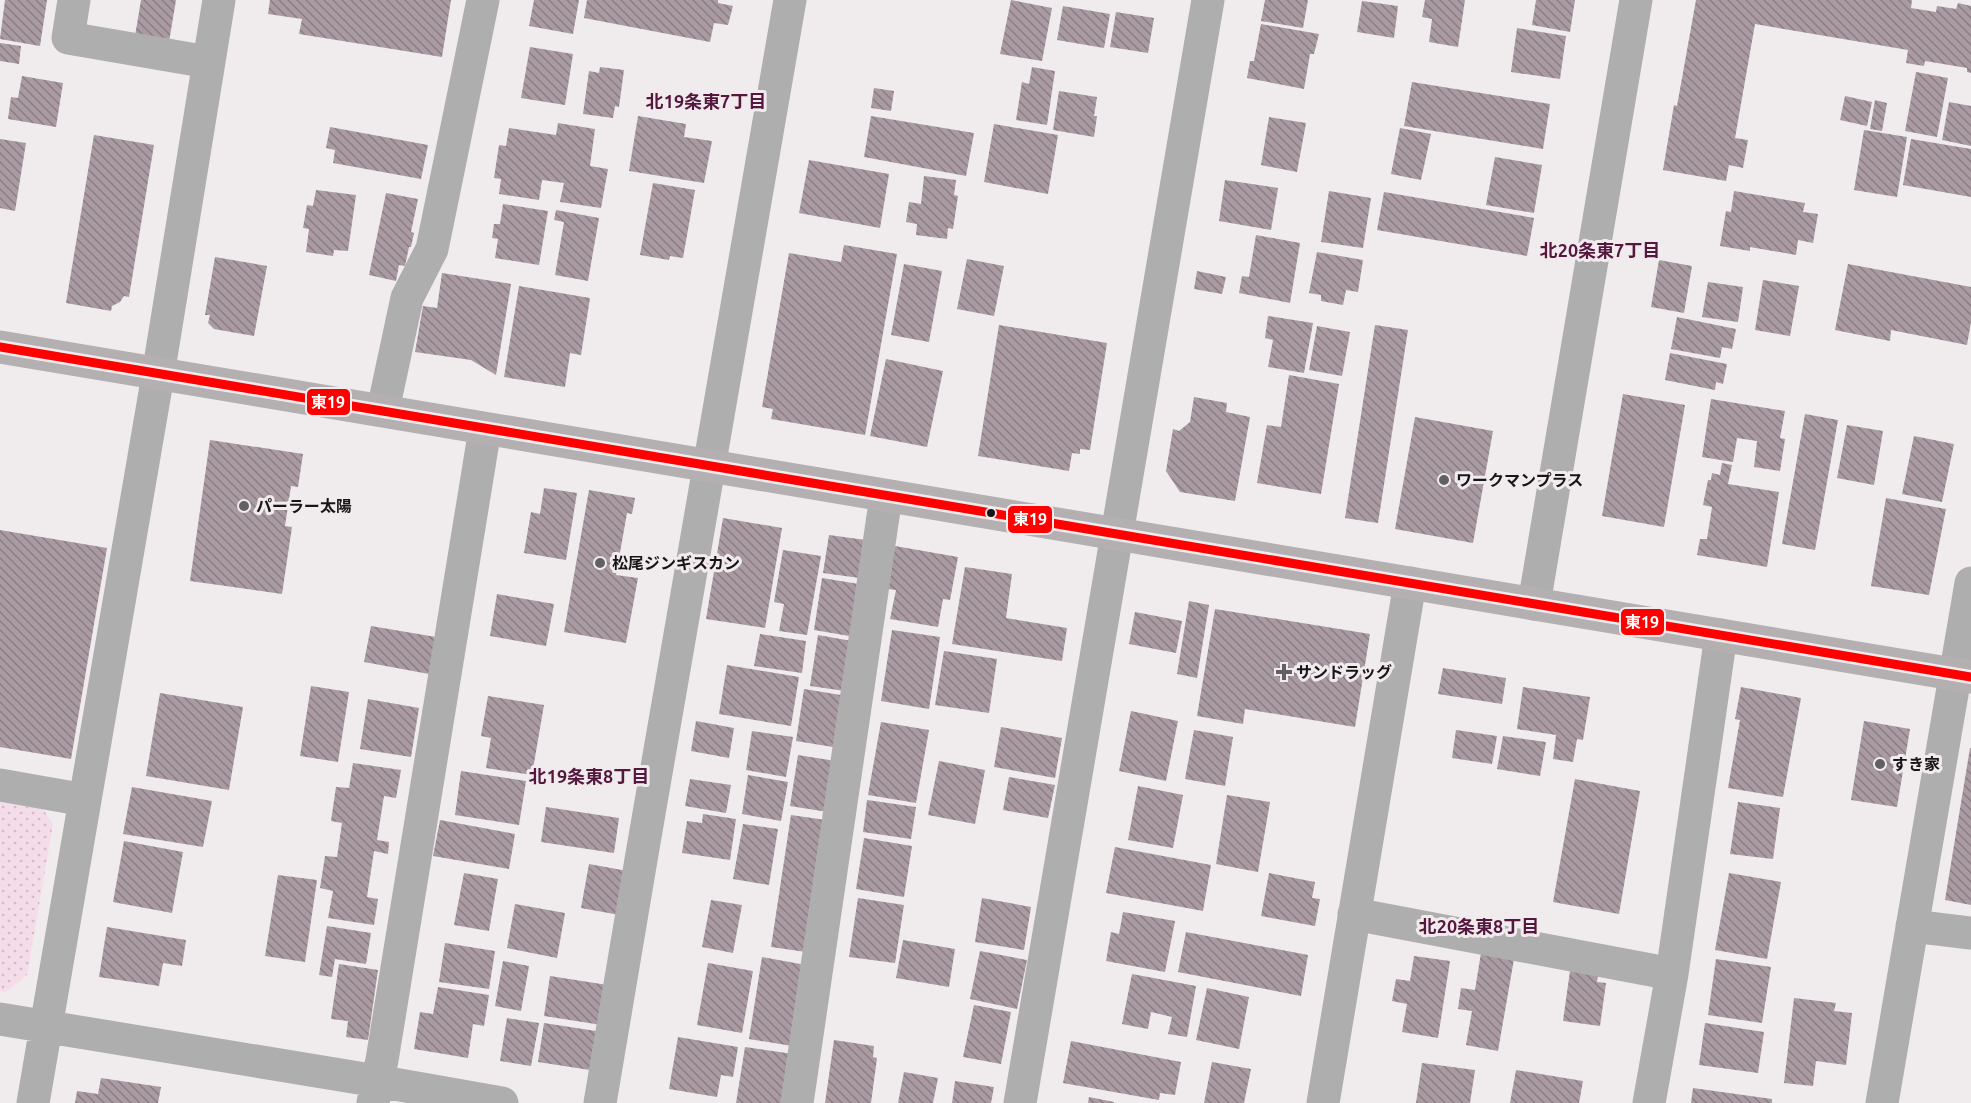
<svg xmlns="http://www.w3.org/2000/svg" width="1971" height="1103" font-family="Ubuntu,'Noto Sans JP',sans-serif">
	<defs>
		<pattern id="park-dots" width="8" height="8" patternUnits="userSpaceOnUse" patternTransform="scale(1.5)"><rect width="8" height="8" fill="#f5dce9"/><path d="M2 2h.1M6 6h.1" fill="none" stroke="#d1bcc7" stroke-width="1.8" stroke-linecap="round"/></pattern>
		<pattern id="building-back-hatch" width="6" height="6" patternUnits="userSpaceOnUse" patternTransform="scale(1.5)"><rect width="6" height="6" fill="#aa9ba3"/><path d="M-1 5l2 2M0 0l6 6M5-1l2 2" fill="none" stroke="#897d84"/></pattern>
	</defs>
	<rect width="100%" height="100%" fill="#f0ecee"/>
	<path fill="url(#park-dots)" d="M0,802L43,809L53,824L27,975L6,992L0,991Z"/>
	<path fill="url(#building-back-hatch)" d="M5,0H47L40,46L0,39Z
		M141,0H176L169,42L135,36Z
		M270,0H451L442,57L299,34L302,19L268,14Z
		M534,0H579L573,34L529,26Z
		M587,0H718V3L733,6L728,25L714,23L710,42L584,18Z
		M1011,0L1052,8L1042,61L1000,54Z
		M1265,0H1308L1303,28L1261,21Z
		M1425,0H1465L1458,47L1429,42L1432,19L1422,17Z
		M1536,0H1575L1570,32L1532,25Z
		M1696,0H1912L1911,8L1936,12L1937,6L1956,9L1958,3L1971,6V73L1967,72V68L1925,61L1924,66L1906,63L1908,50L1755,24L1735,138L1748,140L1743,168L1729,165L1726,181L1663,170L1674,105L1677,106Z
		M1362,1L1398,6L1394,38L1357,32Z
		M1063,6L1110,14L1104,48L1057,40Z
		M1116,12L1154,18L1148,53L1110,47Z
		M1261,24L1319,34L1314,54H1310L1304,89L1247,78L1250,61H1254Z
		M1517,28L1566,36L1560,79L1511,72Z
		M0,43L21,46L19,64L0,61Z
		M530,47L573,54L565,105L521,98Z
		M600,67L624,70L619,107L615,106L613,118L583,114L589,71L599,73Z
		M1032,67L1055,71L1047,125L1016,120L1022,82L1029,84Z
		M1916,72L1948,78L1937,137L1905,131Z
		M22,76L63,83L56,127L8,119L11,97L18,98Z
		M1412,82L1550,104L1543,149L1404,126Z
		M874,88L894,91L891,111L871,108Z
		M1059,91L1097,97L1094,116H1097L1094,137L1053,130Z
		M1845,96L1872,102L1867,126L1840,120Z
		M1875,100L1887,103L1882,131L1870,129Z
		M1949,102L1971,106V146L1942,140Z
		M638,116L686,124L684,137L712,141L704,183L629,171Z
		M871,116L974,133L966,176L864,157Z
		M1269,117L1306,123L1297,172L1261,165Z
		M558,123L595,129L590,166L608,169L601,208L560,202L564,183L542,180L539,200L499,194L501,179L494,178L499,145L506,146L509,128L556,135Z
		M994,124L1058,135L1048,194L984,182Z
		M330,127L428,145L421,179L333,163L335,150L326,148Z
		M1400,128L1431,134L1421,180L1391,174Z
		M1864,130L1907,137L1897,197L1854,190Z
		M94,135L154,145L129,297L124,296L120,302L112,306L111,311L66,303Z
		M0,139L26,143L15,211L0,208Z
		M1911,139L1971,149V197L1903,185Z
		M1495,157L1542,165L1534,213L1486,205Z
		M809,160L889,174L880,228L799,213Z
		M924,176L956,180L954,195L958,196L953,229L948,228L947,239L916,235L917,224L906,222L909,202L921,204Z
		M1225,180L1278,188L1271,230L1219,221Z
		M653,183L695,190L683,258L670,256L669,260L640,255Z
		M316,190L356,195L348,251L334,250L333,256L306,252L309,229L303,228L307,205L313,206Z
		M1329,191L1371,198L1363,248L1321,242Z
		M1734,191L1805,203L1803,212L1818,214L1813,243L1798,240L1796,255L1750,247V251L1720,246L1726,211L1731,212Z
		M1384,192L1534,218L1527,256L1377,230Z
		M386,193L418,199L411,232L414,233L411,247H409L405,266L399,265L396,281L369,275Z
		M503,204L548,211L539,265L495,258L498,239L492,238L494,224H500Z
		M556,210L599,218L588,281L555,275L564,222L554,220Z
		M1256,235L1300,243L1290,303L1239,293L1242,276L1249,277Z
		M844,245L897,254L865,435L771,419L773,409L762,407L789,253L841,262Z
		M1317,252L1363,260L1358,292L1346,290L1343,305L1321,301V295L1309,293Z
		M215,257L267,266L254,336L214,329L208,323L210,315H205Z
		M967,259L1004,266L994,316L957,309Z
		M1659,260L1692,266L1684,313L1651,307Z
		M904,264L942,271L929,342L891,335Z
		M1848,264L1971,287V322L1967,345L1891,330L1890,341L1835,330Z
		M1197,271L1226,277L1222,294L1194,289Z
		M442,273L511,284L496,375L471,360L415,352L423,306L437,308Z
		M1763,280L1799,286L1790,336L1755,330Z
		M1708,282L1743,287L1738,322L1702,317Z
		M519,286L590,298L581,355L570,353L565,387L504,377Z
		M1268,316L1313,323L1304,373L1268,367L1273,340L1265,338Z
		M1677,317L1736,329L1732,349L1722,347L1720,358L1671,349Z
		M999,325L1107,343L1090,450L1080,449V454L1072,453L1069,471L978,456Z
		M1375,325L1408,330L1378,523L1345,518Z
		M1317,326L1350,332L1342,376L1309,370Z
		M1670,353L1727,364L1723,384L1716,382L1715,390L1665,380Z
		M886,359L943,371L927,447L870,436Z
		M1289,375L1339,384L1321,494L1257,483L1267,425L1281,427Z
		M1623,394L1685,405L1664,527L1602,516Z
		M1194,397L1227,403L1226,412L1250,417L1235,501L1180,492L1166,471L1173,429L1179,431L1190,422Z
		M1711,399L1785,411L1780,438L1785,439L1780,471L1754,467L1757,441L1737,438L1733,462L1702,457Z
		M1805,414L1838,420L1815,550L1782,544Z
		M1415,417L1493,431L1473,543L1395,529Z
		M1847,425L1883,431L1874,485L1837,478Z
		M1914,436L1954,444L1942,502L1902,494Z
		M210,440L303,454L298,487L291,486L285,526L292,527L282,594L190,581Z
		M1722,463L1732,465L1728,484L1779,492L1767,567L1697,555L1700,539H1707L1712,507L1703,505L1708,480H1711L1712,473L1720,475Z
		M544,488L577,493L566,560L524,553L531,512L540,514Z
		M589,490L635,498L632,514L627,513L616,575L638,578L626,643L564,632Z
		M1886,498L1946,509L1929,595L1871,586Z
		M723,518L782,528L765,628L706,619Z
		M0,530L107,548L71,759L0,747Z
		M829,535L873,541L867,579L823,573Z
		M895,546L958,557L950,600L943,599L938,627L890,619L896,590L888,589Z
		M783,550L821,556L807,635L779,631L784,604L774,602Z
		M965,567L1012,574L1006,618L1067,628L1062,661L952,644Z
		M822,578L865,585L855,637L814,630Z
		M497,594L554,604L546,646L490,636Z
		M1189,601L1209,605L1197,678L1177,674Z
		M1215,609L1370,634L1355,727L1245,709L1243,724L1197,716Z
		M1135,612L1182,621L1176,653L1129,644Z
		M371,626L436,637L429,674L364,662Z
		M892,630L940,637L929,709L881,701Z
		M760,634L806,641L802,673L754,666Z
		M818,635L852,641L845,691L810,686Z
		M944,651L997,659L989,713L935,705Z
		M727,665L799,677L791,726L719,714Z
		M1443,668L1506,678L1502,704L1438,694Z
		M311,686L349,692L338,762L300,756Z
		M1523,687L1590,697L1583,740L1577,739L1573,762L1553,759L1556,735L1517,729Z
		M1741,687L1801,698L1783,797L1728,788L1740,720L1735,719Z
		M804,689L847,696L839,748L796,741Z
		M160,693L243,707L229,790L146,776Z
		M488,696L544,705L532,775L486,768L491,738L481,736Z
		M368,699L419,708L411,757L360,749Z
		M1131,711L1178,721L1166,781L1119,771Z
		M696,721L734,728L729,758L691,751Z
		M1864,721L1910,729L1897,807L1851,800Z
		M881,722L929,730L916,803L868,795Z
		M1001,727L1062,738L1055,778L994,767Z
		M1194,730L1233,737L1225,786L1185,779Z
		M1456,730L1497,736L1492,764L1452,758Z
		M752,731L793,737L786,777L746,770Z
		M1503,736L1546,742L1540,776L1497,769Z
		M1970,748H1971V905L1945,900Z
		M798,755L842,762L834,813L790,806Z
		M939,761L985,770L975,824L928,815Z
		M353,763L401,770L396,798L384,796L377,840L389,842L388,854L374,851L367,897L378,899L374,925L328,918L333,891L320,888L325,856L337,857L342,823L331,821L336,787L349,788Z
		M461,771L526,781L519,825L455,815Z
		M748,775L788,782L781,821L742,814Z
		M1009,777L1055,785L1048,818L1003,810Z
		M690,779L731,785L726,813L685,806Z
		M1575,779L1640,791L1619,914L1553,902Z
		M1138,786L1183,795L1173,848L1128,840Z
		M132,787L212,801L203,847L123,834Z
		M1227,795L1270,802L1258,872L1216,864Z
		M867,800L916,807L911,839L863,832Z
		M1738,802L1780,808L1773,859L1730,854Z
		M546,807L619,818L614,853L541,842Z
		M703,814L736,819L730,860L682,853L687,821L702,823Z
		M791,815L826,820L806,952L771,947Z
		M440,820L515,834L509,869L433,856Z
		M743,824L778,829L769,885L733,879Z
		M864,838L912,846L904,897L856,889Z
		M124,841L183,852L172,913L113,902Z
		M1115,847L1211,865L1203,911L1106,893Z
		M589,864L633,872L625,916L581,908Z
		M464,873L498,879L489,931L454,925Z
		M1269,873L1315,882L1312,898L1320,899L1315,926L1261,916Z
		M1729,873L1781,882L1767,959L1715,950Z
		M278,875L317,880L305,962L265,956Z
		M858,898L904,905L895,963L849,957Z
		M982,898L1031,907L1024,950L975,942Z
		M711,900L742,905L733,953L702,947Z
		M515,904L565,913L557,958L507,948Z
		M1123,912L1175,921L1165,972L1106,961L1111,932L1119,934Z
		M327,926L371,933L366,964L335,959L332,977L319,975Z
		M107,927L186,940L182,966L163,963L159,986L99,977Z
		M1186,932L1308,955L1301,996L1178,972Z
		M903,940L955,949L949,987L896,978Z
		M445,943L495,951L489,989L439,982Z
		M980,951L1027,960L1017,1009L970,999Z
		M1481,953L1514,959L1498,1051L1466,1045L1472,1011L1458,1009L1461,988L1475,990Z
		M1414,956L1450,961L1438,1038L1402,1032L1407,1004L1392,1001L1396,979L1410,981Z
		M762,957L806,965L792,1046L749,1039Z
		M1716,959L1771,967L1762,1023L1708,1015Z
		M503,961L529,966L521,1011L495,1006Z
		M708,963L753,971L742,1033L697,1025Z
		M339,964L378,970L368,1040L346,1037L348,1021L331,1019Z
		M1570,971L1598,975L1597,982L1606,983L1600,1026L1563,1021Z
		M1132,974L1196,986L1187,1037L1168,1034L1172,1017L1151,1012L1148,1029L1122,1024Z
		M550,976L614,986L608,1026L544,1016Z
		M438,987L489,995L484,1026L473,1024L468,1058L414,1049L420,1012L433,1014Z
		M1207,988L1249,997L1239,1049L1196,1040Z
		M1794,998L1836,1003L1834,1011L1852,1013L1846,1065L1816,1061L1813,1086L1784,1083Z
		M974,1005L1011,1012L1001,1064L963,1057Z
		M507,1018L539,1023L531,1066L500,1061Z
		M544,1023L596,1031L590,1070L538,1062Z
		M1705,1023L1764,1032L1758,1073L1699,1065Z
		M678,1037L738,1047L733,1077L721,1075L717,1097L669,1089Z
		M834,1040L874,1046L873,1057L877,1058L871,1103H825Z
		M1071,1041L1181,1062L1175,1095L1160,1093L1159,1100L1063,1083Z
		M745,1047L793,1054L785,1103H736Z
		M1212,1062L1251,1069L1244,1103H1204Z
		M1422,1063L1475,1070L1470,1103H1416Z
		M1516,1070L1583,1081L1579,1103H1510Z
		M904,1072L938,1078L933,1103H898Z
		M101,1078L161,1087L158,1103H75L77,1091L98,1094Z
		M955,1081L994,1087L991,1103H952Z
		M1693,1088L1772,1099V1103H1691Z
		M1089,1097L1114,1102V1103H1088Z"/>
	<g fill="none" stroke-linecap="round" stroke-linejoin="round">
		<path stroke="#afaeaf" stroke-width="33" d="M74,0L68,38L208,62
			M383,410L407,298L432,249L483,0
			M1534,604L1636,0
			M0,785L85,800
			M1354,914L1672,974
			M1912,926L1971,933
			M0,1019L377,1081L502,1103
			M33,1103L158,375L219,0
			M373,1103L382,1060L485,429
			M600,1103C661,735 727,368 790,0
			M797,1103L886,496
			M1020,1103L1208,0
			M1323,1103L1410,583
			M1649,1103L1672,974L1721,635
			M1882,1103L1971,583"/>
		<path stroke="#b4b0b2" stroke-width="33" d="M0,347L1971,677"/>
		<g stroke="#f1ebee" stroke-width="14">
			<path id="bus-1" d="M0,347L1971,677"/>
		</g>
		<use href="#bus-1" stroke="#f00" stroke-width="9"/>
	</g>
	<g fill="#636062" stroke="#f1ebee" stroke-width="2">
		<circle cx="1444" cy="480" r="6"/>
		<circle cx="244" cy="506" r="6"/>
		<circle cx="600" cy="563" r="6"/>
		<path d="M1281 663h6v6h6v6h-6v6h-6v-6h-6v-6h6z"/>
		<circle cx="1880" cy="764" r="6"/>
	</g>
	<circle fill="#171516" stroke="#f1ebee" stroke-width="2" cx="991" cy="513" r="5"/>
	<g text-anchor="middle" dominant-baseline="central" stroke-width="6" stroke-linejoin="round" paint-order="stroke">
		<g font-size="16" font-weight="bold" fill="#171516" stroke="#f1ebee" text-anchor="start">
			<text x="1456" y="480">ワークマンプラス</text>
			<text x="256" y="506">パーラー太陽</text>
			<text x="612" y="563">松尾ジンギスカン</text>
			<text x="1296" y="672">サンドラッグ</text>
			<text x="1892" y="764">すき家</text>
		</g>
		<g font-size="18" font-weight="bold" fill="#54183e" stroke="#f1ebee">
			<text x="706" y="101">北19条東7丁目</text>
			<text x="1600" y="250">北20条東7丁目</text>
			<text x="589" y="776">北19条東8丁目</text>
			<text x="1479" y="926">北20条東8丁目</text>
		</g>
	</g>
	<g stroke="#f1ebee" stroke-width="2">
		<rect x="306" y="388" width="45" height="28" rx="6" fill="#f00"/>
		<rect x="1007" y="505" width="46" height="29" rx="6" fill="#f00"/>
		<rect x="1620" y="608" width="45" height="28" rx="6" fill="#f00"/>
	</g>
	<g font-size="16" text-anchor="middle" font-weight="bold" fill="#fff">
		<text x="328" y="408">東19</text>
		<text x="1030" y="525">東19</text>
		<text x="1642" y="628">東19</text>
	</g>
</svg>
